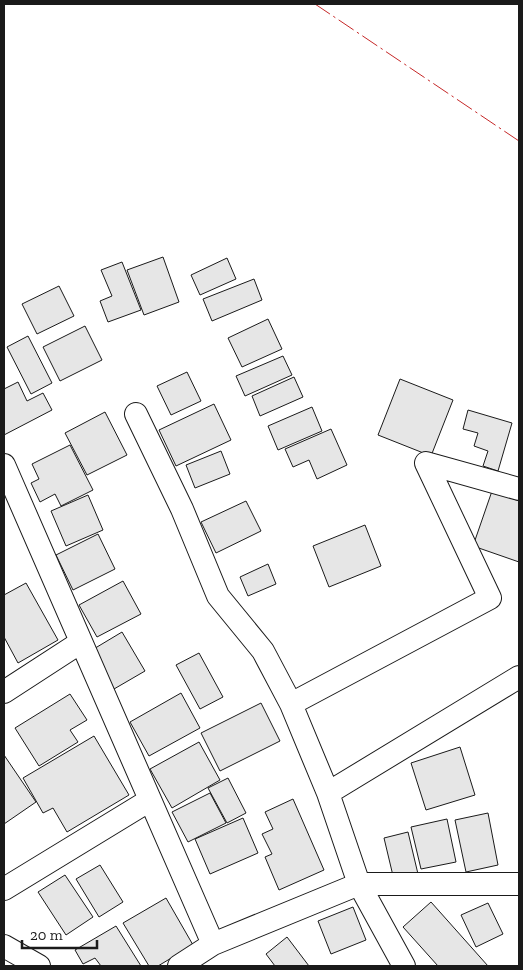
<svg xmlns="http://www.w3.org/2000/svg" width="523" height="970" font-family="'Zilla Slab',serif">
	<rect width="100%" height="100%" fill="#fff"/>
	<path fill="#e6e6e6" stroke="#1a1a1a" d="M163,257L179,302L144,315L127,270Z
		M227,258L236,279L200,295L191,275Z
		M122,262L141,310L108,322L100,301L112,296L101,270Z
		M254,279L262,300L212,321L203,299Z
		M59,286L74,316L37,334L22,304Z
		M268,319L282,349L242,367L228,338Z
		M85,326L102,360L60,381L43,347Z
		M28,336L52,383L31,394L7,347Z
		M283,356L292,375L245,396L236,376Z
		M187,372L201,401L171,415L157,386Z
		M294,377L303,397L260,416L252,396Z
		M400,379L453,400L431,456L378,435Z
		M18,382L27,401L43,393L52,410L4,435V389Z
		M214,404L231,440L176,466L159,430Z
		M312,407L322,431L278,450L268,426Z
		M468,410L512,423L498,471L483,466L488,451L474,446L478,433L463,429Z
		M105,412L127,455L87,475L65,433Z
		M331,429L347,465L317,479L309,460L293,467L285,449Z
		M70,445L93,490L61,506L55,494L40,502L31,483L39,479L32,464Z
		M221,451L230,474L195,488L186,465Z
		M492,491L519,501V562L473,546Z
		M88,495L103,530L66,546L51,511Z
		M246,501L261,531L216,553L201,522Z
		M365,525L381,566L329,587L313,546Z
		M98,534L115,569L73,590L56,555Z
		M268,564L276,584L248,596L240,577Z
		M123,581L141,614L97,637L79,605Z
		M26,583L58,640L18,663L4,637V595Z
		M122,632L145,671L114,689L92,650Z
		M199,653L223,697L200,709L176,665Z
		M181,693L200,728L149,756L130,722Z
		M70,694L87,720L70,730L78,742L39,766L15,728Z
		M261,703L280,741L220,771L201,733Z
		M94,736L129,795L67,832L53,808L43,813L23,778Z
		M199,742L220,780L172,808L150,769Z
		M460,747L475,795L426,810L411,763Z
		M4,755L36,802L4,824Z
		M228,778L246,813L227,823L208,788Z
		M210,793L226,823L188,842L172,812Z
		M293,799L324,870L279,890L265,857L272,854L262,834L273,829L265,812Z
		M488,813L498,865L466,872L455,820Z
		M243,818L258,853L210,874L195,839Z
		M447,819L456,862L421,869L411,827Z
		M408,832L418,874L394,880L384,838Z
		M100,865L123,902L99,917L76,879Z
		M65,875L93,917L66,935L38,892Z
		M166,898L193,945L158,966H149L123,923Z
		M431,902L488,966H438L403,927Z
		M488,903L503,934L476,947L461,915Z
		M353,907L366,940L331,954L318,921Z
		M116,926L141,966H101L95,958L83,964L75,950Z
		M287,937L309,966H275L266,954Z"/>
	<g fill="none" stroke-linecap="round" stroke-linejoin="round">
		<g stroke="#1a1a1a" stroke-width="24">
			<path id="street" d="M136,414L182,509L218,596L263,651L291,704L328,793L359,884L404,966
				M4,465L213,944
				M4,692L81,642
				M291,704L490,598L426,463L519,489
				M328,793L519,677
				M4,889L150,800
				M4,946L39,966
				M179,966L213,944L359,884H519"/>
		</g>
		<use href="#street" stroke="#fff" stroke-width="22"/>
		<path stroke="#c62828" stroke-width="1" stroke-dasharray="18 4 2.5 4" stroke-linecap="butt" d="M315,4L519,141"/>
	</g>
	<rect width="523" height="970" fill="none" stroke="#1a1a1a" stroke-width="10"/>
	<path d="M22 940v8h75v-8" fill="none" stroke="#1a1a1a" stroke-width="2.5"/>
	<text x="30" y="940" font-size="15" fill="#1a1a1a" stroke="#ffffff" stroke-width="4" paint-order="stroke">20 m</text>
</svg>
